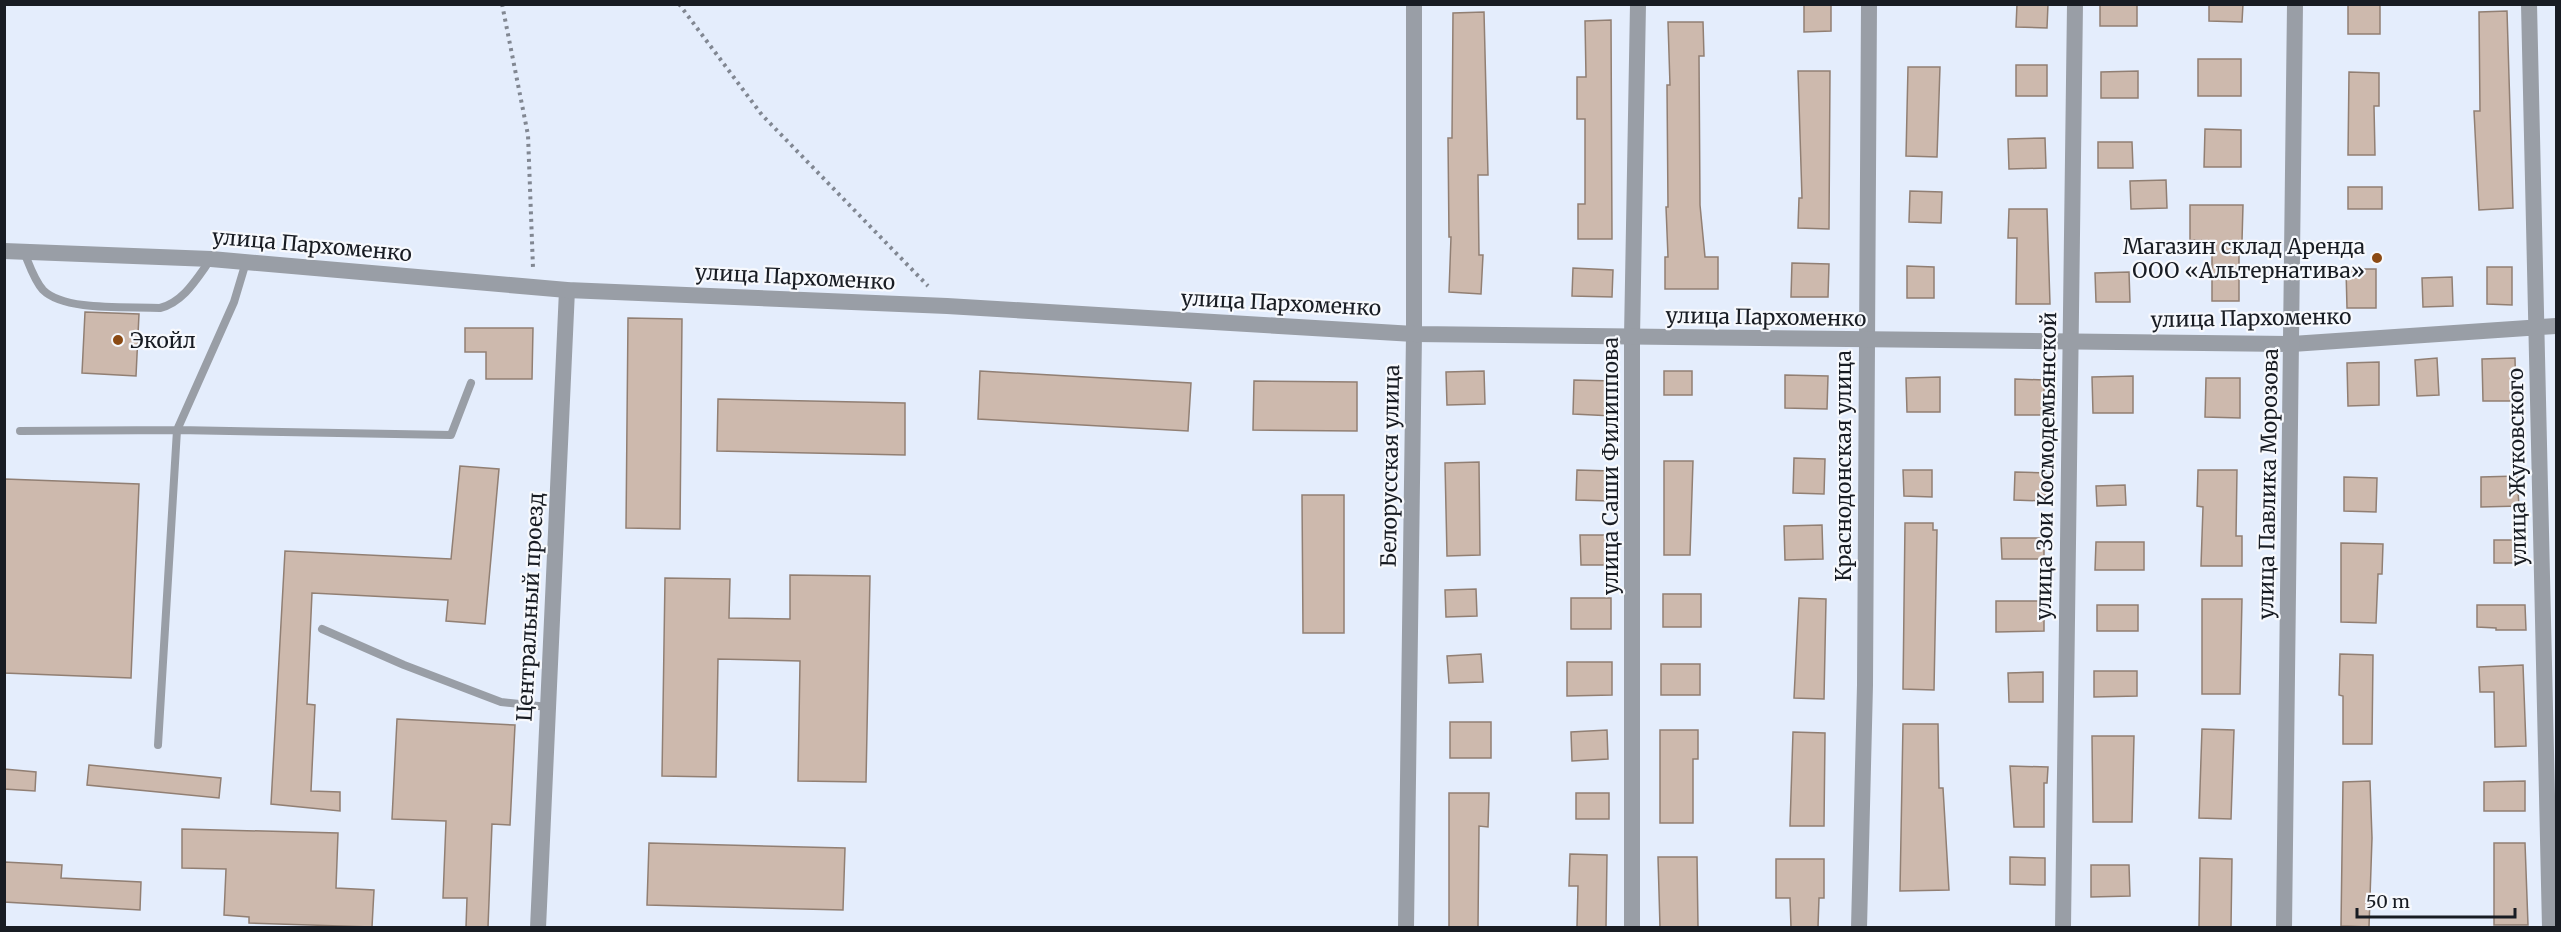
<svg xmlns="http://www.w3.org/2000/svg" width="2561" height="932" font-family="Merriweather,serif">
	<rect width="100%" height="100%" fill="#e4edfc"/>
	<path fill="#cdb9ad" stroke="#917f73" stroke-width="1.5" d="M1804,4H1831V31L1804,32Z
		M2017,4H2048L2047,28L2016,27Z
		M2100,4H2137V26H2100Z
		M2209,4H2243L2242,22L2209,21Z
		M2348,5H2380V34H2348Z
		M2507,11L2513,208L2479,210L2474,111H2480L2479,12Z
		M1484,12L1488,175H1478L1479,255H1483L1481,294L1449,292L1451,237H1449L1448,138H1452L1453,13Z
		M1611,20L1612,239H1578V204H1585V119H1577V77H1586L1585,21Z
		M1668,22H1703L1704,56H1699L1700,205L1705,257H1718V289H1665V257H1668L1666,207H1668L1667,85H1670Z
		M2198,59H2241V96H2198Z
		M2016,65H2047V96H2016Z
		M1908,67H1940L1937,157L1906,156Z
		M1798,71H1830L1829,229L1798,228L1799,198H1802Z
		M2138,71V98H2101V72Z
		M2349,72L2379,73V106H2374L2375,155H2348Z
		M2205,129L2241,130V167H2204Z
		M2045,138L2046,168L2009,169L2008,139Z
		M2098,142H2132L2133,168H2098Z
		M2166,180L2167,208L2131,209L2130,181Z
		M2348,187H2382V209H2348Z
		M1910,191L1942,192L1941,223L1909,222Z
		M2190,205H2243L2242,241H2239V301H2212V241L2190,240Z
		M2009,209H2047L2050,304H2016L2017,238H2008Z
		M1792,263L1829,264L1828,297H1791Z
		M1907,266L1934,267V298H1907Z
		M2487,267H2512V305L2487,304Z
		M1573,268L1613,270L1612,297L1572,296Z
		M2346,269H2376V308H2347Z
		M2129,272L2130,302H2096L2095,273Z
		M2452,277L2453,306L2423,307L2422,278Z
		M85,312L139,314L136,376L82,373Z
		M628,318L682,319L680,529L626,528Z
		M465,328H533L532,379H486V352H465Z
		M2437,358L2439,395L2417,396L2415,360Z
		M2515,358L2516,401H2483L2482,359Z
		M2379,362V405L2348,406L2347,363Z
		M980,371L1191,383L1188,431L978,419Z
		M1484,371L1485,404L1447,405L1446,372Z
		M1664,371H1692V395H1664Z
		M1785,375L1828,376L1827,409L1785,408Z
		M2133,376V413H2093L2092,377Z
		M1940,377V412H1907L1906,378Z
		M2206,378H2240V418L2205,417Z
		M2015,379L2044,380V415H2015Z
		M1574,380L1614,381L1613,416L1573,414Z
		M1254,381L1357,382V431L1253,430Z
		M718,399L905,403V455L717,451Z
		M1794,458L1825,459L1824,494L1793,493Z
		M1664,461H1693L1690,555H1664Z
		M1479,462L1480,555L1447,556L1445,463Z
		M460,466L499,469L485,624L446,621L448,600L312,593L307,704L315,705L311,791L340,792V811L271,804L285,551L451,559Z
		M1577,470L1611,471L1610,501L1576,500Z
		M1903,470H1932V497L1904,496Z
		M2198,470H2237L2236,536H2242V566H2201L2203,507L2197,506Z
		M2015,472L2046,473L2045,501L2014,500Z
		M2517,476L2519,506L2481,507V477Z
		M2344,477L2377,478L2376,512L2344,511Z
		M5,479L139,484L131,678L4,673Z
		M2125,485L2126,505L2097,506L2096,486Z
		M1302,495H1344V633H1303Z
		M1905,523H1933V530H1937L1934,690L1903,689Z
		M1822,525L1823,559L1785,560L1784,526Z
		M1580,535H1610V565H1581Z
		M2001,538H2044V559H2002Z
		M2494,540H2520V563H2494Z
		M2096,542H2144V570H2095Z
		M2341,543L2383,544L2382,574H2378L2376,623L2341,622Z
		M790,575L870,576L866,782L798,781L800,661L718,659L716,777L662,776L665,578L730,579L729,618L790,619Z
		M1476,589L1477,616L1446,617L1445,590Z
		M1663,594H1701V627H1663Z
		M1571,598H1611V629H1571Z
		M1799,598L1826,599L1824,699L1794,698Z
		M2202,599H2242L2240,694H2202Z
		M1996,601H2044V631L1996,632Z
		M2097,605H2138V631H2097Z
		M2477,605H2525L2526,630H2496V628L2477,627Z
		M1481,654L1483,682L1449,683L1447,656Z
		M2340,654L2373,655L2372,744H2343V696L2339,695Z
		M1567,662H1612V695L1567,696Z
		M1661,664H1700V695H1661Z
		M2523,665L2526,746L2495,747L2494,692H2480L2479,667Z
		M2094,671H2137V696L2094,697Z
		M2043,672V702H2009L2008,673Z
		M397,719L515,725L510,825L492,824L488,927H466L467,898H443L446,821L392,819Z
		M1450,722H1491V758H1450Z
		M1903,724H1938L1939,788H1943L1949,890L1900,891Z
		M2202,729L2234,730L2231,819L2199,818Z
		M1607,730L1608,759L1572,761L1571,732Z
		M1660,730H1698V759H1693V823H1660Z
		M1793,732L1825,733L1824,826H1790Z
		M2092,736H2134L2132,822H2093Z
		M89,765L221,778L219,798L87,785Z
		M2010,766L2048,767L2047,783H2044V827H2014Z
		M4,769L36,772L35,791L4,789Z
		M2370,781L2372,838L2369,927L2341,926L2343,782Z
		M2525,781V811H2484V782Z
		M1449,793H1489L1488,827L1479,826L1478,927H1449Z
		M1576,793H1609V819H1576Z
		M182,829L338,833L336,888L374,890L372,927L249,923V917L224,915L226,869L182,868Z
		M649,843L845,848L843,910L647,905Z
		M2494,843H2525L2528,925H2494Z
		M1570,854L1607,855L1606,927H1577L1578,886H1569Z
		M1658,857H1697L1698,927H1660Z
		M2010,857L2045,858V885L2010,884Z
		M2200,858L2232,859L2231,927H2199Z
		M1776,859H1824V898H1819L1818,927H1791L1790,898H1776Z
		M4,862L62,865L61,878L141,882L140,910L4,902Z
		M2091,865H2129L2130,896L2091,897Z"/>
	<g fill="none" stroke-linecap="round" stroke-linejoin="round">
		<path stroke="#818792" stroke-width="4" stroke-dasharray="3 4.5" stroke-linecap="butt" d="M502,4L528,135L533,268
			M679,4L762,115L928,286"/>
		<path stroke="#999ea6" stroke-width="8" d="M24,252C29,264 34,280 43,290C65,312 130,306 160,308C184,302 197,278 211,259
			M20,431L177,430L451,435L471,383
			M322,629L404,665L501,702L548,707
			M158,745L177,430L234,302L246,262"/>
		<path stroke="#999ea6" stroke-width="16" d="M2529,4L2550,928
			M2292,344L2556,326
			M538,928L567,290
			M1406,928L1414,334V4
			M1632,928V337L1638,4
			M1859,928L1865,685L1869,4
			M2063,928L2075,4"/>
		<path stroke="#999ea6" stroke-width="16" d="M4,251L211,259L567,290L947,306L1414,334L2292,344
			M2284,928L2295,4"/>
	</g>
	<g fill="#8b4a14" stroke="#f7f9fd" stroke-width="2">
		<circle cx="2377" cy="258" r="6"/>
		<circle cx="118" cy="340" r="6"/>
	</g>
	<g text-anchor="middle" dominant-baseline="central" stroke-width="4.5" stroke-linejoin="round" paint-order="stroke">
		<g font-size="21" fill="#181c23" stroke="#f7f9fd">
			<text transform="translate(312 245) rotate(5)">улица Пархоменко</text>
			<text transform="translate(795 277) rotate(3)">улица Пархоменко</text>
			<text transform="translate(1281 303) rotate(3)">улица Пархоменко</text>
			<text transform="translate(1766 317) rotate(1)">улица Пархоменко</text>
			<text transform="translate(2251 318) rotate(-1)">улица Пархоменко</text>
			<text transform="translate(1390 466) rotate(-89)">Белорусская улица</text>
			<text transform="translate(1610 466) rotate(-90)">улица Саши Филиппова</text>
			<text transform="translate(1843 466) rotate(-90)">Краснодонская улица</text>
			<text transform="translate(2046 466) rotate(-89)">улица Зои Космодемьянской</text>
			<text transform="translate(2517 467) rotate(-91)">улица Жуковского</text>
			<text transform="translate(2268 484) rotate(-89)">улица Павлика Морозова</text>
			<text transform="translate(530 607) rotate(-87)">Центральный проезд</text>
		</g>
		<g font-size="21" fill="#181c23" stroke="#f7f9fd" text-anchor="end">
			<text x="2365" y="246">Магазин склад Аренда<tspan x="2365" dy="24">ООО «Альтернатива»</tspan></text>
			<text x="130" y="340" text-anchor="start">Экойл</text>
		</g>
	</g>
	<rect width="2561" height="932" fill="none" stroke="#181c23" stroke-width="12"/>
	<path d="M2357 908v9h158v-9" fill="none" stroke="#181c23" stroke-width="3"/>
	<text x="2366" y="908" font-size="18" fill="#181c23" stroke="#f7f9fd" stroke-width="4.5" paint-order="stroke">50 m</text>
</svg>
